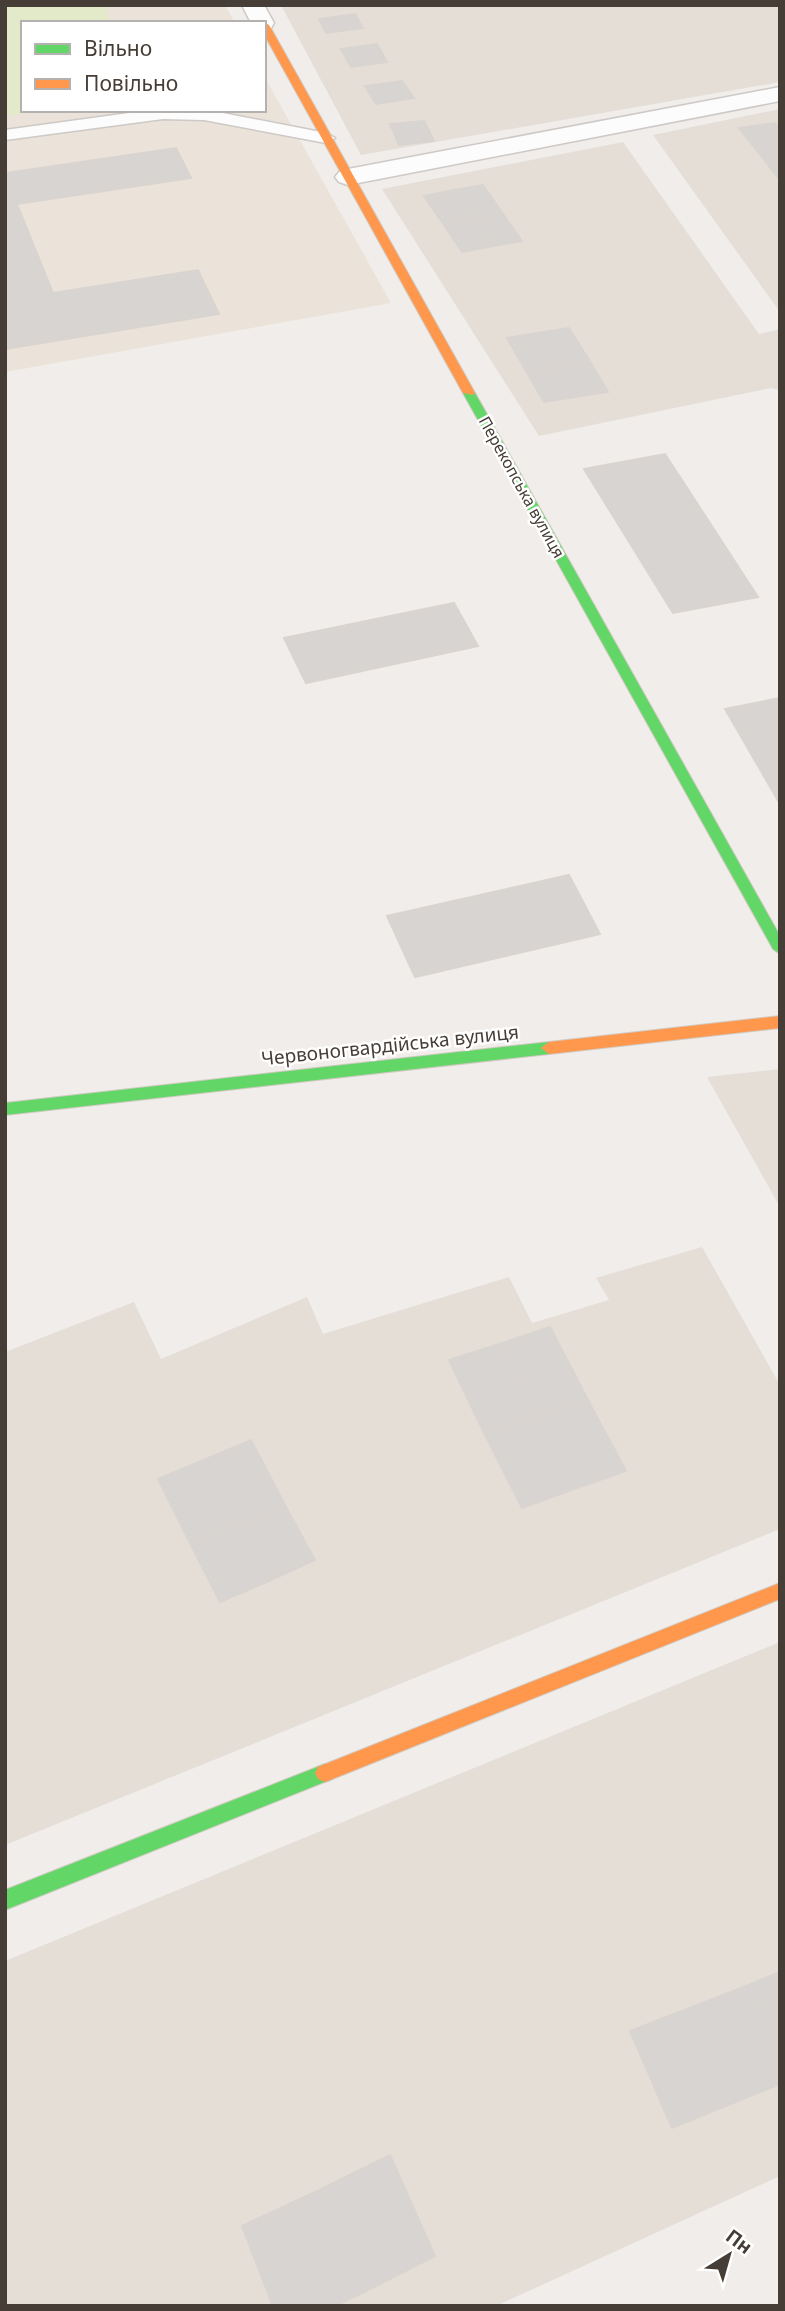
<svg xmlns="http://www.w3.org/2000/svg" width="785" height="2311" font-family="'Noto Sans',sans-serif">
	<rect width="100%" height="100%" fill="#f0edea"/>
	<path fill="#e4ded7" d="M281,5H780V82L361,155Z
		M780,109V312L653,135Z
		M623,142L759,334L780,329V390L771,388L539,436L382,189Z
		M780,1069V1207L707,1077Z
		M702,1247L780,1385V1529L5,1845V1352L134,1302L161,1359L307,1297L323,1334L509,1277L532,1323L609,1300L596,1278Z
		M780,1642V2176L496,2306H5V1961Z"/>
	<path fill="#ebe3d9" d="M5,5H225L235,23H23V110H264V76L391,303L5,372Z"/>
	<path fill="#e3eaca" d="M5,5H104L111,23H23V110H48L5,116Z"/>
	<path fill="#d8d4d1" stroke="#d9d4d0" stroke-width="2" d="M355,14L363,28L326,33L319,19Z
		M377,44L387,62L351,67L341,49Z
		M402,81L414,98L376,104L365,86Z
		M424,121L434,141L399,145L390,124Z
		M775,123L780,129V159L765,161L739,128Z
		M176,148L191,178L17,204L53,293L198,270L219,314L5,349V173Z
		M780,159V180L765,161Z
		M483,185L503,214L474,220L454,190Z
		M454,190L474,220L444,225L424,196Z
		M503,214L522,241L493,246L474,220Z
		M474,220L493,246L462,252L444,225Z
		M569,328L589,360L557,367L537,333Z
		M537,333L557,367L526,371L507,338Z
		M589,360L608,392L575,397L557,367Z
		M557,367L575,397L544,402L526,371Z
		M665,454L758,597L673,613L584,469Z
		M454,603L478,646L306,683L284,638Z
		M780,698V804L725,709Z
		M569,875L600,934L415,977L387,916Z
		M550,1327L588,1400L540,1416L502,1343Z
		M502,1343L540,1416L485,1435L449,1360Z
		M588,1400L626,1471L577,1488L540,1416Z
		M540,1416L577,1488L522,1508L485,1435Z
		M251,1440L285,1505L239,1525L206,1459Z
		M206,1459L239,1525L191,1545L158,1479Z
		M285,1505L315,1560L269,1581L239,1525Z
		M239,1525L269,1581L220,1602L191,1545Z
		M780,1972V2057L746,1986Z
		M746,1986L780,2057V2084L672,2128L630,2031Z
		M390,2155L435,2256L364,2292L321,2189Z
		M321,2189L364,2292L335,2306H273L242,2226Z"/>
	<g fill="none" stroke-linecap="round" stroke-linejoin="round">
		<g stroke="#cdc9c6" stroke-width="3">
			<path id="lane" d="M151,110H207L326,133L335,138L326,143L204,120L163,119L5,140V130Z"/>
		</g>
		<g stroke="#cdc9c6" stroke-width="3">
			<path id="street" d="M242,5H264L274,23L271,28L264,30V23H251Z
				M780,87V101L348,185L339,182L335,177L339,172L348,169Z"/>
		</g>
		<g stroke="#d1cac2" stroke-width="2">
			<path id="fast" d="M469,390L475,393L780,936V954L773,949L463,393Z
				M549,1042L557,1048L549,1054L5,1115V1103Z
				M325,1764L332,1767L335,1773L332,1779L5,1910V1890Z"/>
		</g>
		<g stroke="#d1cac2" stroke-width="2">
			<path id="slow" d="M264,22L269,25L475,393L473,395L463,393L264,34V23H262Z
				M780,1016V1028L549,1054L541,1048L549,1042Z
				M780,1583V1599L325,1782L318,1779L315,1773L318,1767Z"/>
		</g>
		<use href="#lane" fill="#fdfcfc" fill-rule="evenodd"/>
		<use href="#street" fill="#fdfcfc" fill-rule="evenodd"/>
		<use href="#fast" fill="#63d668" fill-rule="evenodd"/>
		<use href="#slow" fill="#ff974d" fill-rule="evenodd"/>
	</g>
	<g text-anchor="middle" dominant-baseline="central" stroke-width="5" stroke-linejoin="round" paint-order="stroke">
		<g font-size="16" fill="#463d36" stroke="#fff">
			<text transform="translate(522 487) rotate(61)">Перекопська вулиця</text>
		</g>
		<g font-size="19" fill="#463d36" stroke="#fff">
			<text transform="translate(390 1045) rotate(-6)">Червоногвардійська вулиця</text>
		</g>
	</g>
	<rect width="785" height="2311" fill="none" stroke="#463d36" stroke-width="14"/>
	<rect x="21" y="21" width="245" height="91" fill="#ffffff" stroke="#b5b1af" stroke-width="2"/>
	<rect x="35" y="44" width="35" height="10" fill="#63d668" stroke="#b5b1af" stroke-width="2"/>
	<text x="84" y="56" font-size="21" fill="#463d36">Вільно</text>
	<rect x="35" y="79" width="35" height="10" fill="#ff974d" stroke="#b5b1af" stroke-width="2"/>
	<text x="84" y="91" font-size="21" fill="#463d36">Повільно</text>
	<g transform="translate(729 2255) rotate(37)" stroke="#ffffff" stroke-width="5" paint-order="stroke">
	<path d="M0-5L12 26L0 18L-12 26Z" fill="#463d36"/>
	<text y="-10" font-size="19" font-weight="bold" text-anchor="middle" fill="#463d36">Пн</text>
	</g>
</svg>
